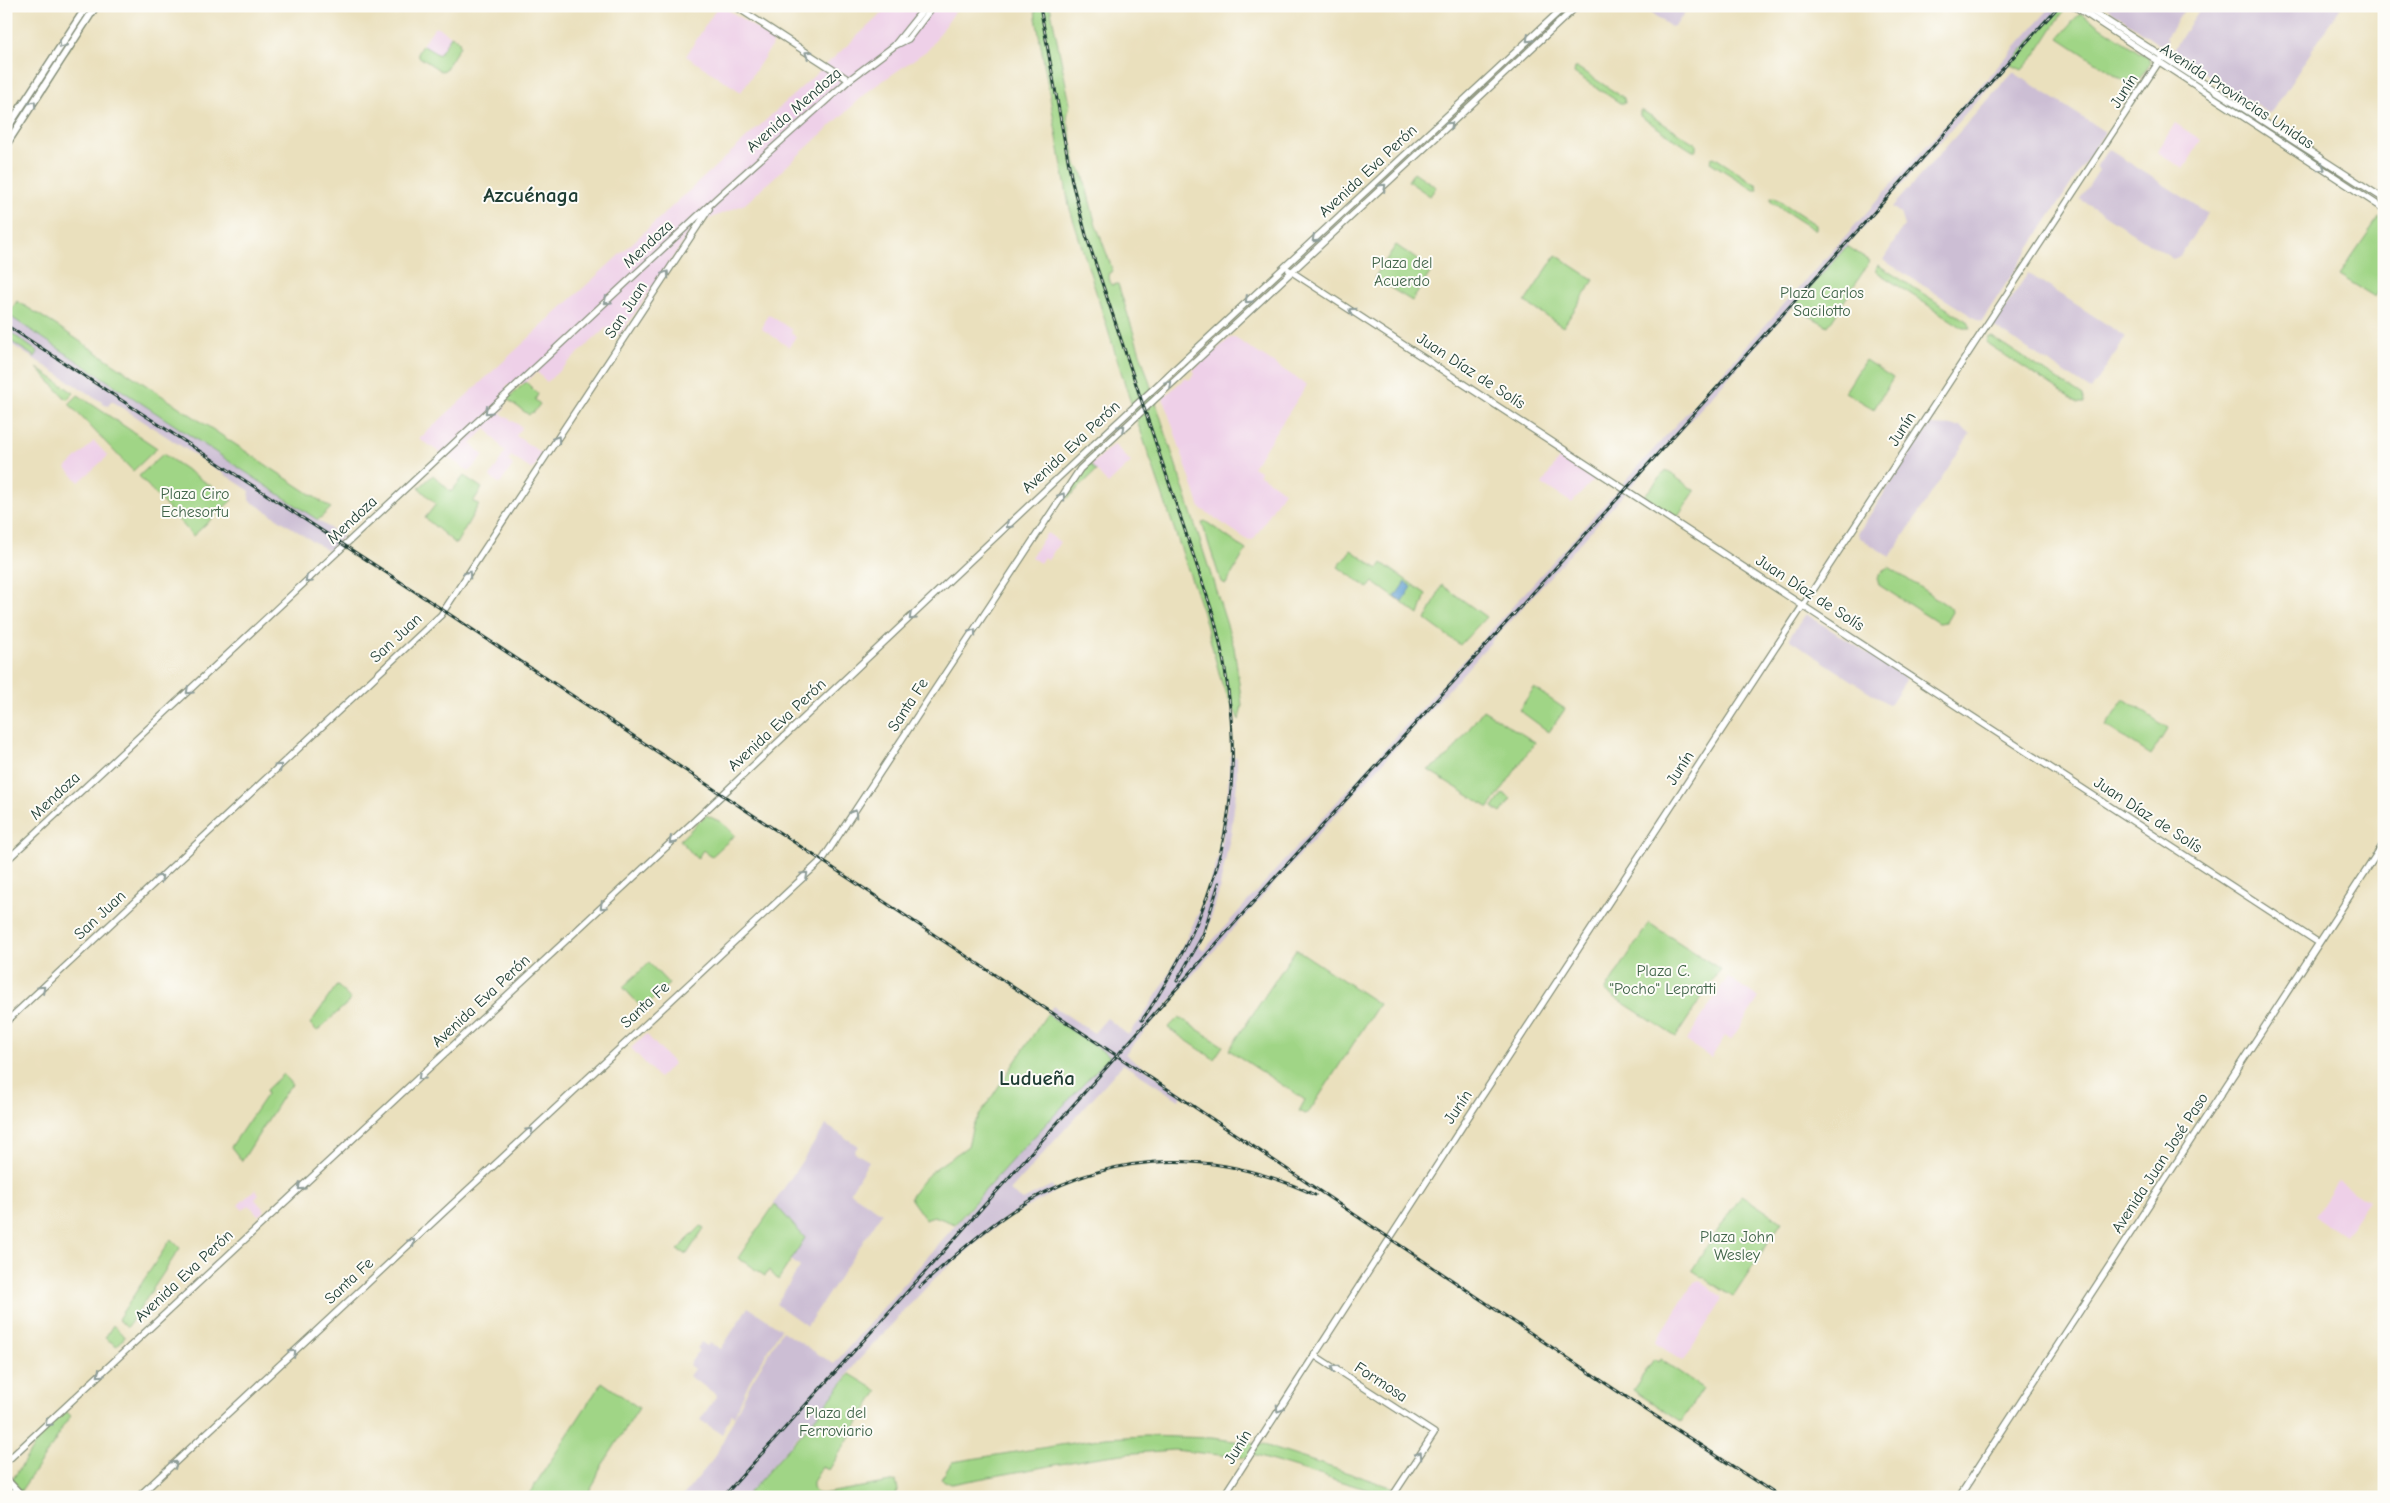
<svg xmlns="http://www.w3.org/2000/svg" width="2390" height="1503" font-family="'Comic Neue',sans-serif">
	<rect width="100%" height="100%" fill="#fdfcf7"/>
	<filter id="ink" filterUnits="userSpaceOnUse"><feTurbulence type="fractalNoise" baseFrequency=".02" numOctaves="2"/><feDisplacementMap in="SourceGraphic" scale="10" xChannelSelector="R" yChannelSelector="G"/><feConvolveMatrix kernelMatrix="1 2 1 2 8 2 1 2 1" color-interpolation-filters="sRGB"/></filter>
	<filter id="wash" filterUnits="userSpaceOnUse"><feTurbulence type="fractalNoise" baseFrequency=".0096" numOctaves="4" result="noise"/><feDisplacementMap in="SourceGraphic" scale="20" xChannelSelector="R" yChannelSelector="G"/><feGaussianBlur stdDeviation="1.12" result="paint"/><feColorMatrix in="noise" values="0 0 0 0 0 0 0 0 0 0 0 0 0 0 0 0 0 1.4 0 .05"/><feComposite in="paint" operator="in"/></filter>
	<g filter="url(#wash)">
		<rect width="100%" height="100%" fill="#eae0bd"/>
		<path fill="#eed0e8" d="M718,6H722L775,41L741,92L686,56Z
			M890,6H959L929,49L871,89L745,204L695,225L620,335L606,328L547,382L537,372L526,382L507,386V399L504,409L500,413L522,427L516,436L543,454L532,470L511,456L508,461L513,465L500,484L490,477L505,452L486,428L471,444L484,456L469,471L419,439Z
			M438,27L451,36L439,56L422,45L434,28Z
			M2175,123L2201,140L2184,169L2157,152Z
			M768,314L792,330L791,333L796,336L789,347L762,329Z
			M1230,338H1235L1307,385L1253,467L1260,471L1259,474L1284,491L1254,539L1249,541L1200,508L1163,398L1186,377L1189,380L1195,373L1193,370Z
			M94,441L108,456L79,482L66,468Z
			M1114,444L1131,462L1108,484L1091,465Z
			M1562,454L1596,477L1572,503L1542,484Z
			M1047,533L1060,542L1048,560L1044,557L1040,563L1031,557Z
			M1728,977L1759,998L1731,1040L1725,1036L1711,1058L1686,1041Z
			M646,1034L674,1064L659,1078L631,1048Z
			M2338,1181L2369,1201L2345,1236L2315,1216Z
			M255,1189L259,1194L255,1199L265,1211L259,1216L249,1205L243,1210L238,1205Z
			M1699,1280L1722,1296V1300L1683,1361L1655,1343L1694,1282Z"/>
		<path fill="#ccbed4" d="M1641,6H1689L1676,25L1671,27Z
			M2052,6H2062L1210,955L1125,1054L1182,1094L1179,1100L1123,1064L1010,1191L1023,1200L1052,1185L1055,1192L1003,1220L935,1278L856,1363L831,1399L745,1497H682L715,1457L751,1383L782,1331L834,1364L1013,1159L1110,1056L1047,1014L1053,1006L1094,1033L1107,1018L1128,1035L1140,1020L1165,982L1204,902L1219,855L1227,804L1230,756L1237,757V783L1231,833L1218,895L1206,933L1199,946L1204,950Z
			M2104,6H2187L2166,37L2168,39L2164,45L2158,44Z
			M2202,6H2341L2272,112L2268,113L2172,52Z
			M2013,72L2105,132L1981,322L1883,260L1904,226L1900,213L1892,207Z
			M2108,149L2208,213L2180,256L2173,259L2080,199L2099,170L2096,167Z
			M2028,273L2126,337L2091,390L1993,326Z
			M8,315L343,537L328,551L249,500L250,491L112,401L108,406L6,341Z
			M1929,425L1960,426L1970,434L1890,557L1859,537L1858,533Z
			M1806,614L1905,677L1906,680L1891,703L1888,704L1790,640V636Z
			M826,1125L858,1146L854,1152L869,1161L850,1192L882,1213L807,1326L776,1304L800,1267L791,1260L805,1238L774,1203Z
			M748,1307L781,1329L749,1382L734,1416L731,1414L722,1434L700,1420L717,1395L689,1376L694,1369L689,1365L699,1350L697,1349L701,1342L707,1346L710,1343L721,1349Z"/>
		<path fill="#a0d586" stroke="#60895d" d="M87,6H96L6,145V130Z
			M1034,6H1050L1070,104L1067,117L1076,165L1083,174L1095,222L1113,271L1108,274L1111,285L1118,284L1234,647L1242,705L1239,720L1222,684L1204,616L1129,397L1069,206Z
			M2062,6L2065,9L2036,54L2022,70L2010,64Z
			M2080,13L2148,58L2150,63L2134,87L2059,38Z
			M451,36L459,41L460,46L445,70L441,71L418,56V52L422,45L439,55Z
			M1575,68H1578L1624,98L1625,103H1620L1574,73Z
			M1640,111H1643L1696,144V150H1691L1640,116Z
			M1714,157L1757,185L1758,190H1754L1710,162L1711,158Z
			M1414,172L1436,187L1430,196L1408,181Z
			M1774,197L1816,225V229H1813L1771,202V198Z
			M2379,217L2384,220V284L2375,297L2339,275Z
			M1396,245L1432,270L1412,301L1374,278Z
			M1847,246L1870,261L1828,326L1793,307Z
			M1556,255L1594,280L1563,327L1525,302Z
			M1878,265L1968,322L1971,328H1963L1877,272L1876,268Z
			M17,301L54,324L331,508L318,520L8,315Z
			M6,329L38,352L35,357L6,338Z
			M1988,337H1992L2083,396L2084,403H2078L1988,344L1986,342Z
			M1865,360L1893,378L1874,409L1845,392Z
			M37,368L74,393L67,400Z
			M526,382L538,394L535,400L540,404L533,413L532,412L529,415L507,399Z
			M78,395L157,448L133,471L69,404Z
			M163,454L232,500L193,536L139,476Z
			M1089,463L1096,471L1068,498L1065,497Z
			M1666,470L1695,491L1677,518L1644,496Z
			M433,475L451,492L464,476L482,488L473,502L479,504L456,544L425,518L436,504L419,488Z
			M1205,521L1246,550L1226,584L1221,582L1202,523Z
			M1351,550L1378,569L1382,563L1426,594L1419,615L1373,582L1368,588L1338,567Z
			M1889,567L1951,608L1952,612L1946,622L1938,623L1879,585L1877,578L1883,570Z
			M1442,585L1486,617L1460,645L1426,620Z
			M1534,688L1565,709L1549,732L1519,710Z
			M2124,699L2168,728L2151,755L2106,726Z
			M1483,710L1535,742L1489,808L1428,770L1449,756Z
			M1503,793L1511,799L1501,813L1493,808Z
			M706,815L721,822L735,835L711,857L703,850L697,859L680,840Z
			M1649,923L1720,969L1676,1037L1605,991Z
			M1296,949L1379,1004L1309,1112L1304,1114L1299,1111L1305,1100L1229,1050Z
			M649,963L669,984L643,1009L623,987Z
			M337,985L351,1000L317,1031L310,1024Z
			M1047,1014L1110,1056L1013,1159L955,1224L934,1216L925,1219L910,1198C929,1168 941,1166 968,1146L973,1125Z
			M1179,1017L1223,1046L1214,1059L1168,1028Z
			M283,1074L292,1085L286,1091L242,1161L231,1147L267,1094L266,1090Z
			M1741,1195L1782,1222L1733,1297L1692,1270Z
			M775,1204L805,1238L778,1280L769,1270L765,1276L738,1258Z
			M701,1226L704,1228L687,1254L677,1250Z
			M171,1239L180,1248L127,1328L118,1319Z
			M113,1325L125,1337L117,1346L105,1338Z
			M1654,1359L1658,1362L1660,1359L1703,1388L1681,1422L1633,1390Z
			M850,1374L878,1391L829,1470L822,1467L813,1482V1488L816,1493L822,1494L896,1481L898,1490L894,1497H745L806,1429Z
			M602,1382L639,1408L599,1470L595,1482L586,1497H527Z
			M65,1410L71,1416L63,1426L56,1440L20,1492L11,1482L43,1432Z
			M1146,1436L1212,1438L1263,1445L1397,1489L1392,1497L1250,1454L1247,1458L1174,1450L1122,1454L1093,1458L951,1484L941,1479L952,1462L1105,1438Z"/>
		<path fill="#609fd2" stroke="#406e83" d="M1405,582L1412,587L1402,602L1395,597Z"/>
	</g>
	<g filter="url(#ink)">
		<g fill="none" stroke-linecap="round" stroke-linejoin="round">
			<g stroke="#848e78" stroke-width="8">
				<path id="secondary" d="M735,6L849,80
					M2074,6L2384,209
					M2084,6L2384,199
					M894,46L926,6
					M1289,270L2319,943
					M6,861L716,199L849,80L894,46L908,39L933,6
					M6,1022L441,615L709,209
					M1314,1355L1434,1433L1392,1497
					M6,1462L721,796L1077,460L1565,6
					M138,1497L823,859L1080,469L1577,6
					M1223,1497L1465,1122L2162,57
					M1959,1497L2384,843
					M2382,1497L2384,1494"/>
			</g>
			<g stroke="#848e78" stroke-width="9">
				<path id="primary" d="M6,130L87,6
					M6,145L96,6
					M6,1479L23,1497
					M6,1493L10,1497"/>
			</g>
			<use href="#secondary" stroke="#fff" stroke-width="5.5"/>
			<use href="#primary" stroke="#fff" stroke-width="6"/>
			<g stroke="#1f3d34" stroke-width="3">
				<path id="rail" d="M1040,6L1072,182L1086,235L1213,614C1245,736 1240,846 1179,959C1168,979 1156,1001 1142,1020
					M6,325L390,575L1187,1102L1614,1389L1780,1497
					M1177,981L1203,935L1219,883
					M920,1287C945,1264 971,1241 998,1221C1096,1150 1207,1144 1315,1195
					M723,1497L958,1235L1271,882L1454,681L2059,6"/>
			</g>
			<use href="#rail" stroke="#fdfcf7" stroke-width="1" stroke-dasharray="4" stroke-linecap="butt"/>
		</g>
		<defs><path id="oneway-chevron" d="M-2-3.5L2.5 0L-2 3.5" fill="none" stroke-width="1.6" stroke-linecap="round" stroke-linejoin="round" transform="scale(1.25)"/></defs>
		<g stroke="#8f9e9a">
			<use href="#oneway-chevron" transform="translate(1529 39) rotate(137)"/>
			<use href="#oneway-chevron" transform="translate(62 45) rotate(123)"/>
			<use href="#oneway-chevron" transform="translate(808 54) rotate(-147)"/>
			<use href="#oneway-chevron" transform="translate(33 104) rotate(-57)"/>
			<use href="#oneway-chevron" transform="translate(1450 125) rotate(-43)"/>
			<use href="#oneway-chevron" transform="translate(2322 168) rotate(33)"/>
			<use href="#oneway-chevron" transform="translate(1383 187) rotate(-43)"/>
			<use href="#oneway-chevron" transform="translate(1315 239) rotate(137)"/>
			<use href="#oneway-chevron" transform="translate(666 274) rotate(-57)"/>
			<use href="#oneway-chevron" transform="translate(1248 300) rotate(137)"/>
			<use href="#oneway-chevron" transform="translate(607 301) rotate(137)"/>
			<use href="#oneway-chevron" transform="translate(1352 311) rotate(-147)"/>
			<use href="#oneway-chevron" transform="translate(1169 384) rotate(-43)"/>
			<use href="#oneway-chevron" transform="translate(488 411) rotate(137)"/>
			<use href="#oneway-chevron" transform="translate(1122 428) rotate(-43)"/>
			<use href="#oneway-chevron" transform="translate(557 439) rotate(-57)"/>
			<use href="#oneway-chevron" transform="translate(1062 496) rotate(-57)"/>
			<use href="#oneway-chevron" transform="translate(1009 525) rotate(137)"/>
			<use href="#oneway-chevron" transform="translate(468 574) rotate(-57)"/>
			<use href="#oneway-chevron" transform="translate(308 580) rotate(137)"/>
			<use href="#oneway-chevron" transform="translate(912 617) rotate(137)"/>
			<use href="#oneway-chevron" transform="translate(973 632) rotate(-57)"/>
			<use href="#oneway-chevron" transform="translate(189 691) rotate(137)"/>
			<use href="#oneway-chevron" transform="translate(279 767) rotate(-43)"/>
			<use href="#oneway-chevron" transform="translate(854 813) rotate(-57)"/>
			<use href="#oneway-chevron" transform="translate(672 841) rotate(137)"/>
			<use href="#oneway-chevron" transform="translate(805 875) rotate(-43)"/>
			<use href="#oneway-chevron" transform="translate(160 878) rotate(-43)"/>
			<use href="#oneway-chevron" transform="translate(603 906) rotate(137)"/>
			<use href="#oneway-chevron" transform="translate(42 989) rotate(-43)"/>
			<use href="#oneway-chevron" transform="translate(421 1077) rotate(137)"/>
			<use href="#oneway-chevron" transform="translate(530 1131) rotate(-43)"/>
			<use href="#oneway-chevron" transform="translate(301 1187) rotate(137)"/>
			<use href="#oneway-chevron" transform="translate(412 1242) rotate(-43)"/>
			<use href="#oneway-chevron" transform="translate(293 1353) rotate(-43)"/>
			<use href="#oneway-chevron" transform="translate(1334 1368) rotate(-147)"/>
			<use href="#oneway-chevron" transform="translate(100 1374) rotate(137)"/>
			<use href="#oneway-chevron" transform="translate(1279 1409) rotate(123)"/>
			<use href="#oneway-chevron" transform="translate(48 1423) rotate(137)"/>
			<use href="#oneway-chevron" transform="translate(1419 1455) rotate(-57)"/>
			<use href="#oneway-chevron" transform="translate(174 1464) rotate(-43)"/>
		</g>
	</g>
	<g text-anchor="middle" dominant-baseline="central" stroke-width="4" stroke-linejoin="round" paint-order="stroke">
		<g font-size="16" fill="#1f3d34" stroke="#fdfcf7">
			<text transform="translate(2124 91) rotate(-57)">Junín</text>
			<text transform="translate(2237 96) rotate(33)">Avenida Provincias Unidas</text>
			<text transform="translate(794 110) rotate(-41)">Avenida Mendoza</text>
			<text transform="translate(1368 171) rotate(-43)">Avenida Eva Perón</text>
			<text transform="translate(648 244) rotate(-43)">Mendoza</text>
			<text transform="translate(626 310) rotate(-57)">San Juan</text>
			<text transform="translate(1471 371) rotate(33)">Juan Díaz de Solís</text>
			<text transform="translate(1902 429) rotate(-57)">Junín</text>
			<text transform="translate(1071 447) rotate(-43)">Avenida Eva Perón</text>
			<text transform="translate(352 520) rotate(-43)">Mendoza</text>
			<text transform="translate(1810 593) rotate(33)">Juan Díaz de Solís</text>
			<text transform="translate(396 638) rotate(-43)">San Juan</text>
			<text transform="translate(908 705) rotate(-57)">Santa Fe</text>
			<text transform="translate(777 725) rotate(-43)">Avenida Eva Perón</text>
			<text transform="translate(1680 768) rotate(-57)">Junín</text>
			<text transform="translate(55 796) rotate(-43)">Mendoza</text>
			<text transform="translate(2148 815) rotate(33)">Juan Díaz de Solís</text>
			<text transform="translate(100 915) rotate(-43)">San Juan</text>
			<text transform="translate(481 1001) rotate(-43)">Avenida Eva Perón</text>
			<text transform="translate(645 1005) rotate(-43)">Santa Fe</text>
			<text transform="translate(1458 1107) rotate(-56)">Junín</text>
			<text transform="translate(2160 1163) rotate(-57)">Avenida Juan José Paso</text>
			<text transform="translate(184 1276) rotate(-43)">Avenida Eva Perón</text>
			<text transform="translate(349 1281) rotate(-43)">Santa Fe</text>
			<text transform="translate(1381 1382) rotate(33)">Formosa</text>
			<text transform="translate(1238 1447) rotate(-58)">Junín</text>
		</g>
		<g font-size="16" fill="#3f6348" stroke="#fdfcf7">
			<text x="1402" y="263">Plaza del<tspan x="1402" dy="18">Acuerdo</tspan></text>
			<text x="1822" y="293">Plaza Carlos<tspan x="1822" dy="18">Sacilotto</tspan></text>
			<text x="195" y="494">Plaza Ciro<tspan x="195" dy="18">Echesortu</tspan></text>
			<text x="1663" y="971">Plaza C.<tspan x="1663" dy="18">"Pocho" Lepratti</tspan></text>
			<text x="1737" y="1237">Plaza John<tspan x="1737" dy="18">Wesley</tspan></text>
			<text x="836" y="1413">Plaza del<tspan x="836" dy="18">Ferroviario</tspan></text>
		</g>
		<g font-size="21" font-weight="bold" fill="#1f3d34" stroke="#fdfcf7">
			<text x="531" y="195">Azcuénaga</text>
			<text x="1037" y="1078">Ludueña</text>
		</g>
	</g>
	<rect width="2390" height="1503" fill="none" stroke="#fdfcf7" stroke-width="25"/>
</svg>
